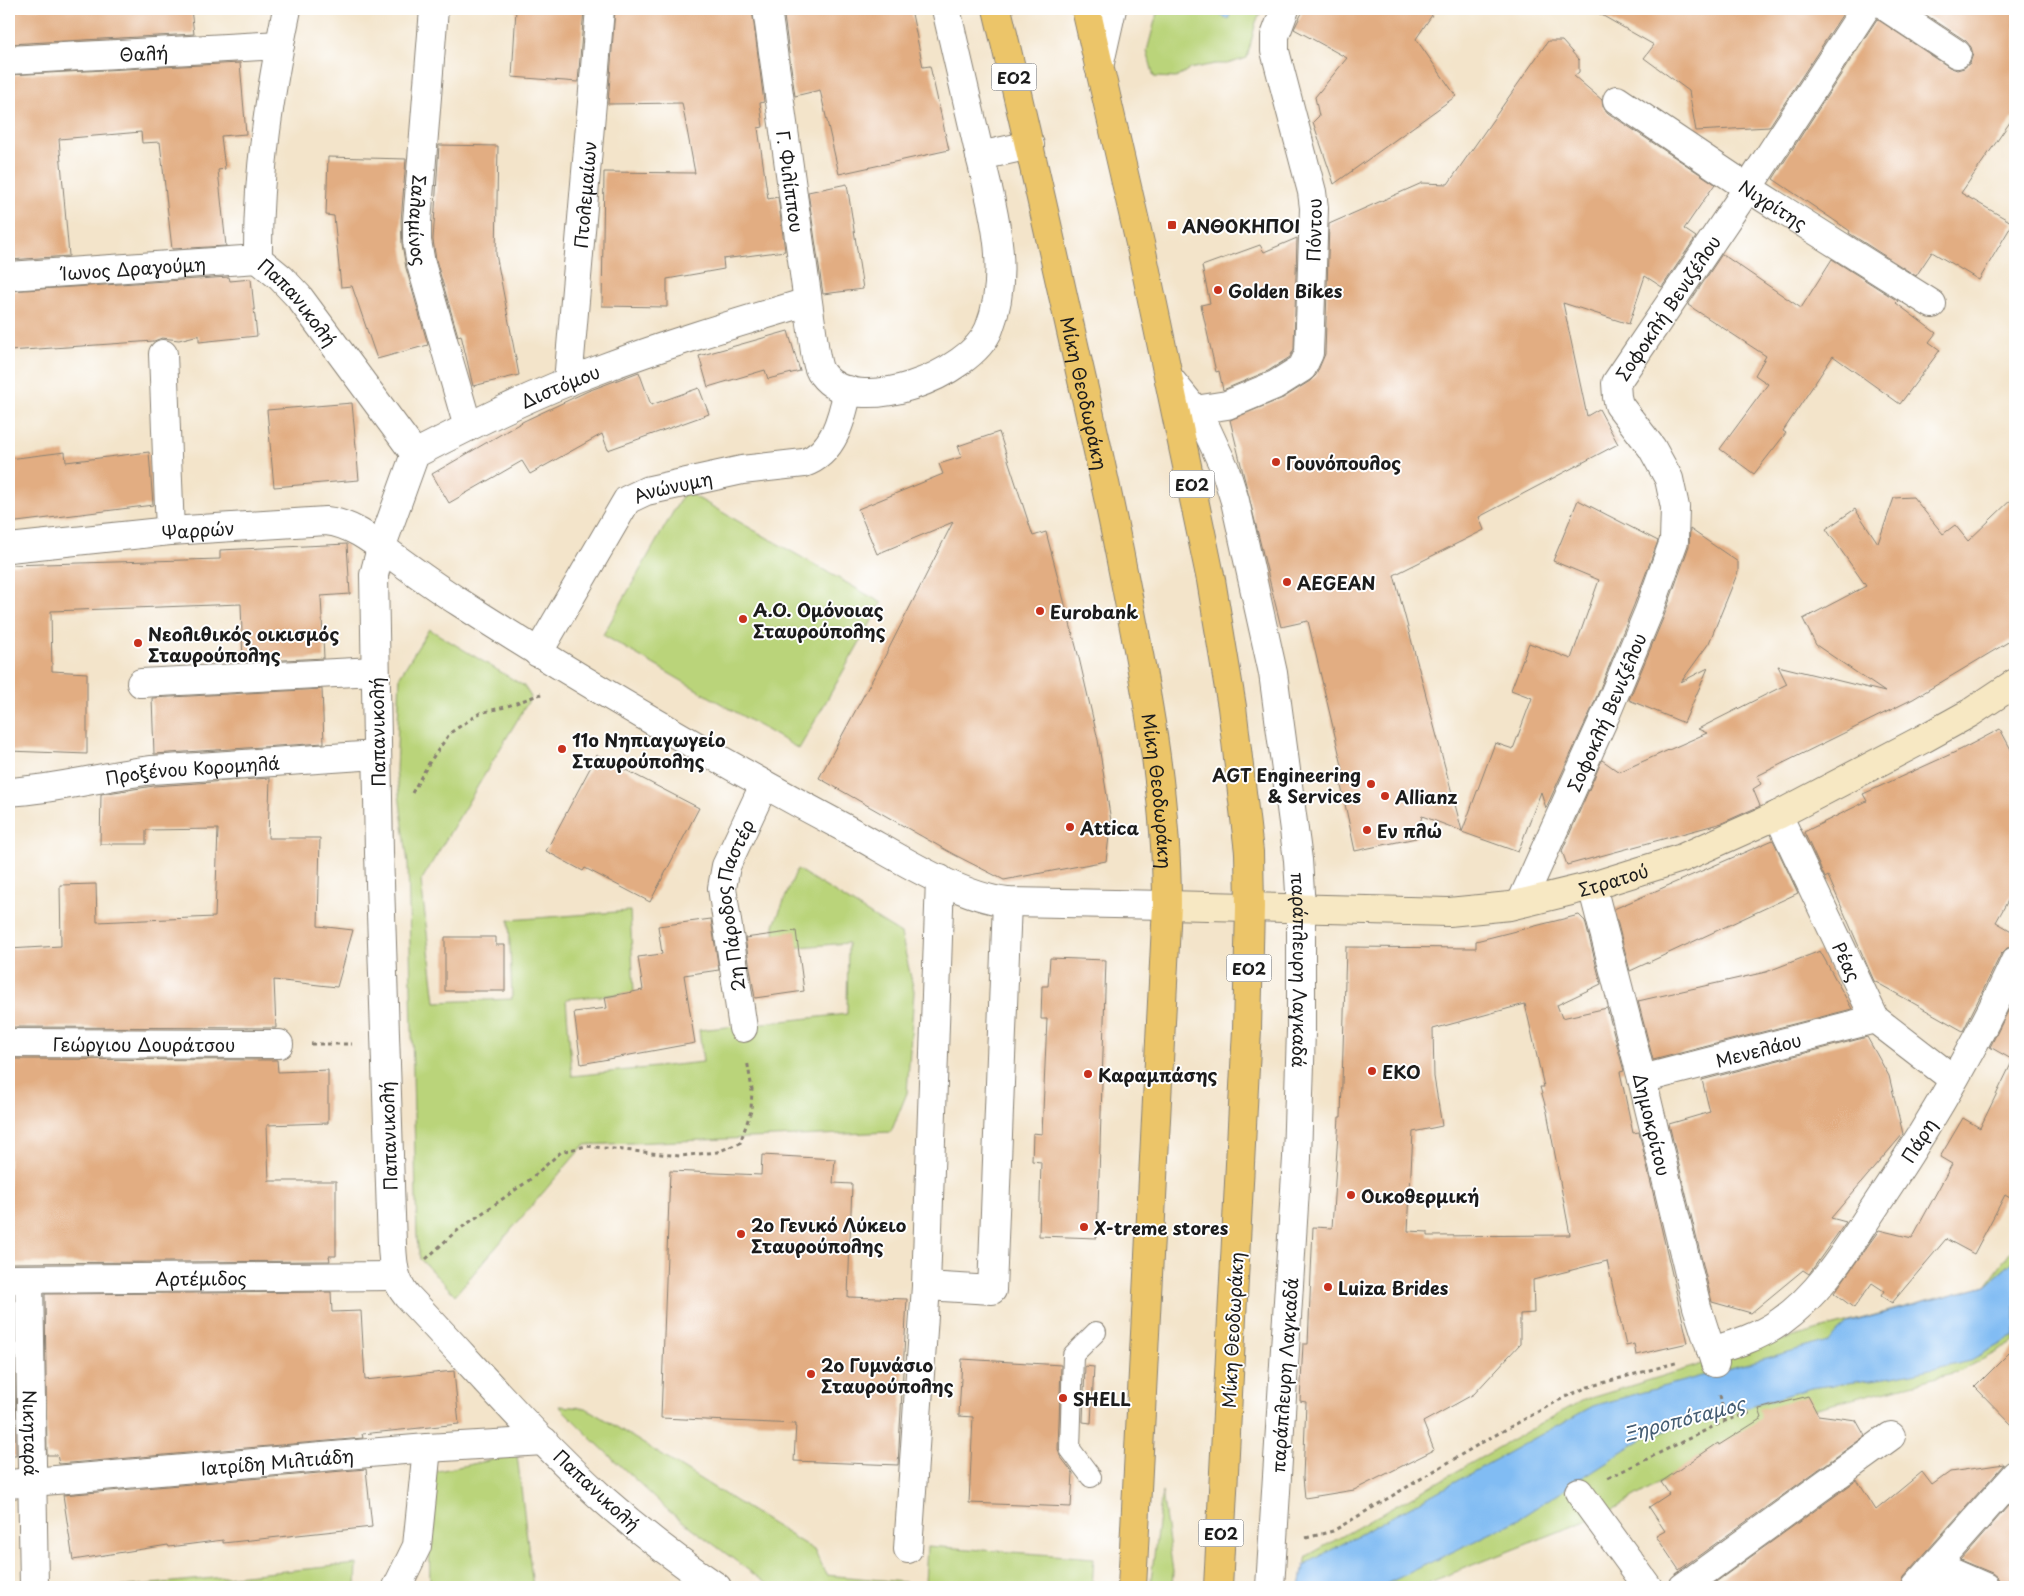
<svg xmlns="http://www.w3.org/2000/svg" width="2024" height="1596" font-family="'Playpen Sans',sans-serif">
	<rect width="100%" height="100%" fill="#fff"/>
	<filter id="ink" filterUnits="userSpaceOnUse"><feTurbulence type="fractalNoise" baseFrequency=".02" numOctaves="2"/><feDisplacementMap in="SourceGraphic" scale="10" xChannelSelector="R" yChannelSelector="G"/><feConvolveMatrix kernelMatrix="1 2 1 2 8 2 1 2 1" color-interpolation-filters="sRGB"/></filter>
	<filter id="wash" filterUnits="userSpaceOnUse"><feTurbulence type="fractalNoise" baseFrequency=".0096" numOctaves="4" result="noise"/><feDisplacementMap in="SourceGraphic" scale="20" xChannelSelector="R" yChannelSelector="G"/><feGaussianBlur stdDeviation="1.12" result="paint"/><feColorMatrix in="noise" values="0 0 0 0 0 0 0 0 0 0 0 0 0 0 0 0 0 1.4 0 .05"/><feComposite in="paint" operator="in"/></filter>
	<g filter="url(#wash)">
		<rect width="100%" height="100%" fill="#f3e4ca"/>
		<path fill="#bad47a" stroke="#6b784b" d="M1158,9H1263L1256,22L1247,58L1227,64H1215L1189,69L1176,78L1154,77L1147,51Z
			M685,491L882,603L799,749L603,635Z
			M429,629L524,686L531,697L421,881L435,1002L512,999L509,920L630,911L634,993L566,999L572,1076L703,1062L699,1030L847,1014L848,943L775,949L774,925L797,869L901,934L914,991L907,1093L891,1132L584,1145L455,1295L420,1259L417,1240L408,864L396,771L400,676Z
			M2015,1245V1342L1961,1371L1762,1422L1609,1512L1417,1587H1300L1307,1556L1581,1401L1768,1344L1986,1285Z
			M559,1406L586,1408L814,1550L826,1575L925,1584L927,1546L1094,1558L1092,1587H771L670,1512L594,1441Z
			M517,1455L533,1587H430L428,1473Z
			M1162,1492L1173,1572L1172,1587H1150Z
			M357,1564L356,1587H122Z"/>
		<path fill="#81bcf3" stroke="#4e6c88" d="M1210,9H1233L1228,19Z
			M2015,1260V1336L1971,1360L1893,1377L1811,1388L1645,1437L1512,1523L1380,1587H1300L1304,1565L1593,1406L1828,1341L1848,1323L1986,1285Z"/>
		<g id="blocks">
			<path fill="#e2ad82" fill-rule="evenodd" d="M9,9H191L194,34L9,44Z
				M516,9H584L578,82L512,77Z
				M615,9H752L764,102L760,103L763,127L758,128L768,199L778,197L785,251L723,259L724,269L667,279V307L602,306L604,172L695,173L682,103L608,104Z
				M783,9H911L923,67L930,66L949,150L839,174L820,90L795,96Z
				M1304,9H1436L1416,39L1456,96L1334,184L1313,122L1319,116L1315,97L1347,58L1294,29Z
				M1591,9H1846L1769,127L1696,131L1689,91L1644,58L1654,45Z
				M1917,9H2015V115L1961,193L2013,223L1979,280L1932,252L1916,276L1849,233L1850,231L1773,179L1877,19L1949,67L1957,70L1964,68L1970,63L1973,54L1971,47L1966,41Z
				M1548,41H1562L1579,60V72L1574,76L1602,100L1603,107L1608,113L1715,184L1684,229L1696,237L1662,287L1645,276L1629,324L1563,303L1587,416L1599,409L1618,444L1479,517L1484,530L1394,575L1462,831L1422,816L1416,838L1355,851L1339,776L1344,774L1308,621L1281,627L1230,420L1283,398L1310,381L1316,375L1325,354L1329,224L1422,183L1448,184Z
				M240,63L246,134L221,136L225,169L218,170L226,246L172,249L160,142L142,143L141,132L59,139L69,256L9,260V75Z
				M439,145L498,146L496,254L519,375L473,386L461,335L458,336L436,260L433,240Z
				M328,157L406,159L401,221L402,244L406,268L428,345L377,359L352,286L341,287L334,216L326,215Z
				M847,184L863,289L823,294L808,192Z
				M1297,238L1294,349L1290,357L1268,371L1223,390L1219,371L1216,372L1201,305L1210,303L1202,266L1260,245L1264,252Z
				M1722,254L1801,308L1832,259L1898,301L1896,303L1936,333L1929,342L1940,350L1900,404L1833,356L1783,431L1786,433L1754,474L1720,449L1768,384L1755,375L1766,356L1688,305Z
				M229,277L230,281L251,279L257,336L199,342V335L179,340L162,338L154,341L9,351V291Z
				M788,331L800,371L768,379L765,370L708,387L699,356Z
				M639,372L651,405L699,388L709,414L608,450L602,434L530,474L522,461L449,503L432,474L524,421L588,391Z
				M352,403L359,480L274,487L267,410Z
				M999,432L1033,536L1046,532L1079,658L1098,740L1111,821L1106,861L1004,880L953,854L819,778L884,658L953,522L877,554L858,509L943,474L939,464L962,457L958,446Z
				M65,452L66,462L149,452L153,505L9,523V459Z
				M2015,496V638L1913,699L1757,776L1761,784L1753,789L1760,806L1722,823L1567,865L1562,851L1602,760L1619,772L1707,733L1698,729L1787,684L1778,666L1885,692L1816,645L1803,619L1866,586L1826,529L1855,509L1878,543L1894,498L1913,497L1943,534L1955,525L1968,541Z
				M1578,500L1658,541L1634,605L1592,708L1546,808L1541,792L1518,852L1462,832L1495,743L1513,749L1532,698L1511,690L1529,643L1571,659L1599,580L1553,561Z
				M1690,529L1738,562V572L1709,643L1681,682L1708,668L1684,723L1629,700L1664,616L1689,546Z
				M347,544L350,594L321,596L324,658L243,662L241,604L51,611L52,671L87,673V754L9,751V565L220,559V550Z
				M322,689L324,743L154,754L152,698Z
				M2000,729L2015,757V888L1996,922L2015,933V946L2007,948L2001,954L1963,1031L1874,981L1828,876L1825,878L1804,832L1867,801L1863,794L1960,750Z
				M597,755L699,808L650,902L585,868L583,871L546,851Z
				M270,778L268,838H320L318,926L353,930L337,987L274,980L276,1028L9,1027V949L61,946L60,885L96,884L97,922L215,917L218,829L146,830V844H100L101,794L154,786Z
				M1773,840L1798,893L1630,971L1614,909Z
				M1579,915L1585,921L1601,984L1557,1005L1562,1018L1607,1008L1624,1071L1620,1072L1633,1133L1639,1132L1688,1343L1636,1355L1634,1344L1626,1346L1607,1261L1533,1280L1534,1313L1520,1314V1344L1474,1394L1423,1422L1434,1450L1354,1490L1305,1498L1303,1477L1306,1402L1300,1401L1303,1344H1308L1313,1227L1332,1228L1339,1117H1341L1346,947L1476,948V941ZM1525,1004L1544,1087H1540L1547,1112L1570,1235L1428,1236V1232L1408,1231L1413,1132L1442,1126L1434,1077L1433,1029Z
				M711,919L719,970L684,975L695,1043L581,1064L574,1012L607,1008L605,997L643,990L638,957L662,954L658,926Z
				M796,931L804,991L755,998L745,938Z
				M445,937H496V945H505V991H445Z
				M1820,951L1852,1009L1653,1060L1638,1001L1766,972Z
				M1050,958L1106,960L1097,1238L1039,1236L1041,1162L1032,1161L1033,1133L1042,1134L1047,1019H1041L1042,986H1048Z
				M2015,997V1201L2005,1195L1974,1254L1946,1239L1892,1303L1881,1296L1884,1291L1872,1283L1854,1308L1834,1293L1879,1230L1912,1238L1952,1164L1940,1157L1963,1118L1980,1128L2013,1060L1990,1047Z
				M1867,1037L1889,1076L1903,1134L1831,1218L1846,1222L1809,1274L1803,1270L1751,1313L1712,1302L1669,1124L1710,1112L1702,1080Z
				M9,1059L277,1060L278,1072L328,1070V1123L267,1125L269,1181H336V1256H329L330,1261L9,1263Z
				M762,1155L835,1159L833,1183L852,1184L848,1297L907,1299L898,1465L794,1461L796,1424L661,1418L670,1171L761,1175Z
				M331,1292L332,1312L361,1311L365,1380L454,1371L459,1424L362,1434L363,1438L59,1464L57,1455H47L45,1294Z
				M9,1295H14L16,1456H9Z
				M2015,1347V1428L1975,1387Z
				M962,1359L1061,1365L1058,1449L1060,1456L1073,1473L1071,1507L969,1503L973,1417L959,1416Z
				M1085,1366L1094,1367L1091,1423L1083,1422Z
				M1808,1396L1818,1415L1856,1420L1865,1436L1679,1570L1656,1536L1665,1531L1649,1507L1669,1494L1661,1482L1718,1443L1719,1445L1762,1418L1759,1409Z
				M2004,1464L1904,1577L1901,1587H1709L1857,1480L1876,1510L1922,1472L1932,1485L1950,1472Z
				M366,1469L372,1527L223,1543V1540L169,1547L168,1545L73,1560L63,1495Z
				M2015,1498V1587H2000L1998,1578L1992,1573L1961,1560Z"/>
		</g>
	</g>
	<g filter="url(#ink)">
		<use href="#blocks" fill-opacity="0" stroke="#888073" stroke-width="1"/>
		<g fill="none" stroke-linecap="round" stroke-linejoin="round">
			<g stroke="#888073" stroke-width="22">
				<path id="service" d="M1091,1477L1070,1449L1073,1355L1096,1332"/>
			</g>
			<g stroke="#888073" stroke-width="30">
				<g id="minor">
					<path id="s1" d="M434,9L417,222V241L421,264L468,427"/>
					<path id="s2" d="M767,9L815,352C817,360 817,368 822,374C856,420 971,374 989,329C1011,273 994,212 980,156"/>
					<path d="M1889,9L1957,54"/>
					<path id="s3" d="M9,60L280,45"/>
					<path id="s4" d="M1617,100L1748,188L1932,304"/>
					<path d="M258,259C257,173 270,92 287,9"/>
					<path id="s5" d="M258,259L281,278L299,297L415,454"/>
					<path id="s6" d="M9,276L258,259"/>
					<path d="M163,354L170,531"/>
					<path id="s7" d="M568,382L600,9"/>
					<path id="s8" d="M1195,410L1227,405L1275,385L1302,368L1309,353L1314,208L1312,192L1275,51V36L1285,9"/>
					<path id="s9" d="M9,548L170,531L326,521C356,524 380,547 404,564C422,577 440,590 459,602C587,685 719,761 854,833C898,857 957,896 1007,902L1167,905"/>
					<path id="s10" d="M538,653L627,500L646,491L742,470L804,463C834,453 842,418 848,390"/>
					<path d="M141,683L375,671"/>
					<path id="s11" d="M9,792C58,789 104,776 152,770L377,755"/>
					<path id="s12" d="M1778,815L1875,1019L1953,1079"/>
					<path id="s13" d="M1592,886L1642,1079L1697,1307L1715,1363"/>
					<path id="s14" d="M1521,903L1606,714L1649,611L1674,541L1675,507L1669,479L1652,448L1619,405L1617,397L1616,383L1748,188L1865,9"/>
					<path id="s15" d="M743,1028L722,888L726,866L764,785"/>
					<path id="s16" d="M9,1043L279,1044"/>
					<path id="s17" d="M1642,1079L1875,1019"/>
					<path id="s18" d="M9,1279L395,1276"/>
					<path id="s19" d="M29,1279L34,1587"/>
					<path d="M926,1286L992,1290L1007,902"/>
					<path id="s20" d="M1711,1351C1735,1344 1759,1337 1780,1322C1821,1293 1847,1249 1874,1208C1925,1132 1977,1045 2015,961"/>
					<path id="s21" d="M9,1484L427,1448L544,1441"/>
					<path d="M1579,1492L1648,1587"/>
					<path d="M908,1549L926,1286L940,879"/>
					<path d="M1937,1566L1985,1587"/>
					<path d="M397,1587L417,1546L427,1448"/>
					<path id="s22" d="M717,1587C677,1560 639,1531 603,1499C533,1436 471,1363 407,1296C394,1280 393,1265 392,1245L379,853L374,575L381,548L415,454C475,423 535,393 598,370C666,344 737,323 807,302"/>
					<path d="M1683,1587L1891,1436"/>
					<path d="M1916,1587L2015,1475"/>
				</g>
			</g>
			<g stroke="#888073" stroke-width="30">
				<g id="tertiary">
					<path d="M946,9L980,156L1030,145"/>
					<path d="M1099,67L1112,9"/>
					<path id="s23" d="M1169,378L1195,410L1206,428L1225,469L1235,501L1273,673L1298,860L1301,909V1030L1297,1158L1270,1587"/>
				</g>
			</g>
			<g stroke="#888073" stroke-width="30">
				<g id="secondary">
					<path id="s24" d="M1167,905L1449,912L1510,906L1592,886L1682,858L1778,815L1923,739L1970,713L2015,683"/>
				</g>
			</g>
			<g stroke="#888073" stroke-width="30">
				<g id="trunk">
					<path id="s25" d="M997,9C1022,112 1045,215 1068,318C1085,395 1104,473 1119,551C1142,668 1167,785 1167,905L1132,1587"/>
					<path d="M1086,9L1142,252L1211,580L1232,707L1249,852L1250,907L1247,1029L1218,1587"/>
				</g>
			</g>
			<path stroke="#888073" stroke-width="3" stroke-dasharray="4 4" stroke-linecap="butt" d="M412,793L429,763L450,733L480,713L505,707L541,694
				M311,1044H352
				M426,1259L454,1233L528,1181L561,1152L586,1146L680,1156L717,1152L740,1143L751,1111L752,1089L747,1060
				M1720,1395L1725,1421
				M1608,1478L1725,1421L1752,1412
				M1306,1538L1333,1531L1481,1443L1565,1397L1588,1387L1679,1362"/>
			<use href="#service" stroke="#fff" stroke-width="20"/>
			<use href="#minor" stroke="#fff" stroke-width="28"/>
			<use href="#tertiary" stroke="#fff" stroke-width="28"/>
			<use href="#secondary" stroke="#f7e8c3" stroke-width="28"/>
			<use href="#trunk" stroke="#ecc569" stroke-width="28"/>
		</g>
	</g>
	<g fill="#c8321e" stroke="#fff" stroke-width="2">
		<rect x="1167" y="220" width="10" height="10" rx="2.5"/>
		<circle cx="1218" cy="290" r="5"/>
		<circle cx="1276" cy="462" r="5"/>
		<circle cx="1287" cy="582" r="5"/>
		<circle cx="1040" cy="611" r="5"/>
		<circle cx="743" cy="619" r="5"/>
		<circle cx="138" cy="643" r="5"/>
		<circle cx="562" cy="749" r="5"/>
		<circle cx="1371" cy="784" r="5"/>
		<circle cx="1385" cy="796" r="5"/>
		<circle cx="1070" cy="827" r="5"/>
		<circle cx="1367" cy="830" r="5"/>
		<circle cx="1372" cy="1071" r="5"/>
		<circle cx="1088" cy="1074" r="5"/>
		<circle cx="1351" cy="1195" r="5"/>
		<circle cx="1084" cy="1227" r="5"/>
		<circle cx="741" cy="1234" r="5"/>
		<circle cx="1328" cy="1287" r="5"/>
		<circle cx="811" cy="1374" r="5"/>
		<circle cx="1063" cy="1398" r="5"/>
	</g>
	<g text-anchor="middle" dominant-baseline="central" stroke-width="4" stroke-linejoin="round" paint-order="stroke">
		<g fill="#fff" stroke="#606060" stroke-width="1">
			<rect x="991.5" y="63.5" width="45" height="27" rx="4"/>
			<rect x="1169.5" y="470.5" width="45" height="27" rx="4"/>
			<rect x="1226.5" y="954.5" width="45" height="27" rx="4"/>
			<rect x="1198.5" y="1519.5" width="45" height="27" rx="4"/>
		</g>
		<g font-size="16" font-weight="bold" fill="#1c1c1c">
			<text x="1014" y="77">ΕΟ2</text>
			<text x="1192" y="484">ΕΟ2</text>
			<text x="1249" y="968">ΕΟ2</text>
			<text x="1221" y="1533">ΕΟ2</text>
		</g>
		<g font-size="18" fill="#1c1c1c" stroke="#fff">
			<text stroke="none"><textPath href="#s3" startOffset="135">Θαλή</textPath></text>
			<text stroke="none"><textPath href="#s2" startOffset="174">Γ. Φιλίππου</textPath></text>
			<text stroke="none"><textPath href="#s7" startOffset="188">Πτολεμαίων</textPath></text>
			<text stroke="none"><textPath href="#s4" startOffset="188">Νιγρίτης</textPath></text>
			<text stroke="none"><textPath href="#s1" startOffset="212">Σαλαμίνος</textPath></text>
			<text stroke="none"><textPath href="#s8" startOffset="256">Πόντου</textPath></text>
			<text stroke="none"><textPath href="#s6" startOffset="125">Ίωνος Δραγούμη</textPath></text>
			<text stroke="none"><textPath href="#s5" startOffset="59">Παπανικολή</textPath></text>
			<text stroke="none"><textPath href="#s14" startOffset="659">Σοφοκλή Βενιζέλου</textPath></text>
			<text stroke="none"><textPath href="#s22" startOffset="1439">Διστόμου</textPath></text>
			<text stroke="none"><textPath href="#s25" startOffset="394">Μίκη Θεοδωράκη</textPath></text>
			<text stroke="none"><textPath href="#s10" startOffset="225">Ανώνυμη</textPath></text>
			<text stroke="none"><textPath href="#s9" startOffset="190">Ψαρρών</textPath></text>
			<text stroke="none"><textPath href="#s14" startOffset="209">Σοφοκλή Βενιζέλου</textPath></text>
			<text transform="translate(377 732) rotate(-91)">Παπανικολή</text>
			<text stroke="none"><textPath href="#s11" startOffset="185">Προξένου Κορομηλά</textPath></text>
			<text stroke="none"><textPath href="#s25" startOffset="799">Μίκη Θεοδωράκη</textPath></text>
			<text stroke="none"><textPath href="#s24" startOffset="450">Στρατού</textPath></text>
			<text stroke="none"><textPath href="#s15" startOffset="126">2η Πάροδος Παστέρ</textPath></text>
			<text stroke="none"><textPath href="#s12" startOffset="162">Ρέας</textPath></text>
			<text stroke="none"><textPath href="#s23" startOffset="616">παράπλευρη Λαγκαδά</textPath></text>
			<text stroke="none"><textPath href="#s16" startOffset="135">Γεώργιου Δουράτσου</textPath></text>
			<text stroke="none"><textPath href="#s17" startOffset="120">Μενελάου</textPath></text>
			<text stroke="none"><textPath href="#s13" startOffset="246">Δημοκρίτου</textPath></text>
			<text transform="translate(388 1136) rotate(-92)">Παπανικολή</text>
			<text stroke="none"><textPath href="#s20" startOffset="305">Πάρη</textPath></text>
			<text stroke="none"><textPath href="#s18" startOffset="192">Αρτέμιδος</textPath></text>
			<text transform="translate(1232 1330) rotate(-87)">Μίκη Θεοδωράκη</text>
			<text transform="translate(1284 1375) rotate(-86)">παράπλευρη Λαγκαδά</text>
			<text stroke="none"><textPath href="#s19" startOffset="154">Νικηταρά</textPath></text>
			<text stroke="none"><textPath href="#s21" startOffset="269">Ιατρίδη Μιλτιάδη</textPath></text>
			<text transform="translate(597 1490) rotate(43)">Παπανικολή</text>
		</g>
		<g font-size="18" font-weight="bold" fill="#1c1c1c" stroke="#fff" text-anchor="start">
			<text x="1182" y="225">ΑΝΘΟΚΗΠΟΙ</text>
			<text x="1228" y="290">Golden Bikes</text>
			<text x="1286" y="462">Γουνόπουλος</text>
			<text x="1297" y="582">AEGEAN</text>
			<text x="753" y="609">Α.Ο. Ομόνοιας<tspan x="753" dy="21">Σταυρούπολης</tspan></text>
			<text x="1050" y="611">Eurobank</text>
			<text x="148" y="633">Νεολιθικός οικισμός<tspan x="148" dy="21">Σταυρούπολης</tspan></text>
			<text x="572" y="739">11ο Νηπιαγωγείο<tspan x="572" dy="21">Σταυρούπολης</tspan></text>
			<text x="1361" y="774" text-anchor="end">AGT Engineering<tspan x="1361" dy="21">&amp; Services</tspan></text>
			<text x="1395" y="796">Allianz</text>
			<text x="1080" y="827">Attica</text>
			<text x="1377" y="830">Εν πλώ</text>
			<text x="1382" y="1071">EKO</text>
			<text x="1098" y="1074">Καραμπάσης</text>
			<text x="1361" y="1195">Οικοθερμική</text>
			<text x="751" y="1224">2ο Γενικό Λύκειο<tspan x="751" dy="21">Σταυρούπολης</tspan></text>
			<text x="1094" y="1227">X-treme stores</text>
			<text x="1338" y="1287">Luiza Brides</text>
			<text x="821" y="1364">2ο Γυμνάσιο<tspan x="821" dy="21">Σταυρούπολης</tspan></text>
			<text x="1073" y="1398">SHELL</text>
		</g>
		<g font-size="19" font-style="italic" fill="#445c72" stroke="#fff">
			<text transform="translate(1684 1418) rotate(-15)">Ξηροπόταμος</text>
		</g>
	</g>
	<rect width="2024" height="1596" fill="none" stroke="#fff" stroke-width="30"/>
</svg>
